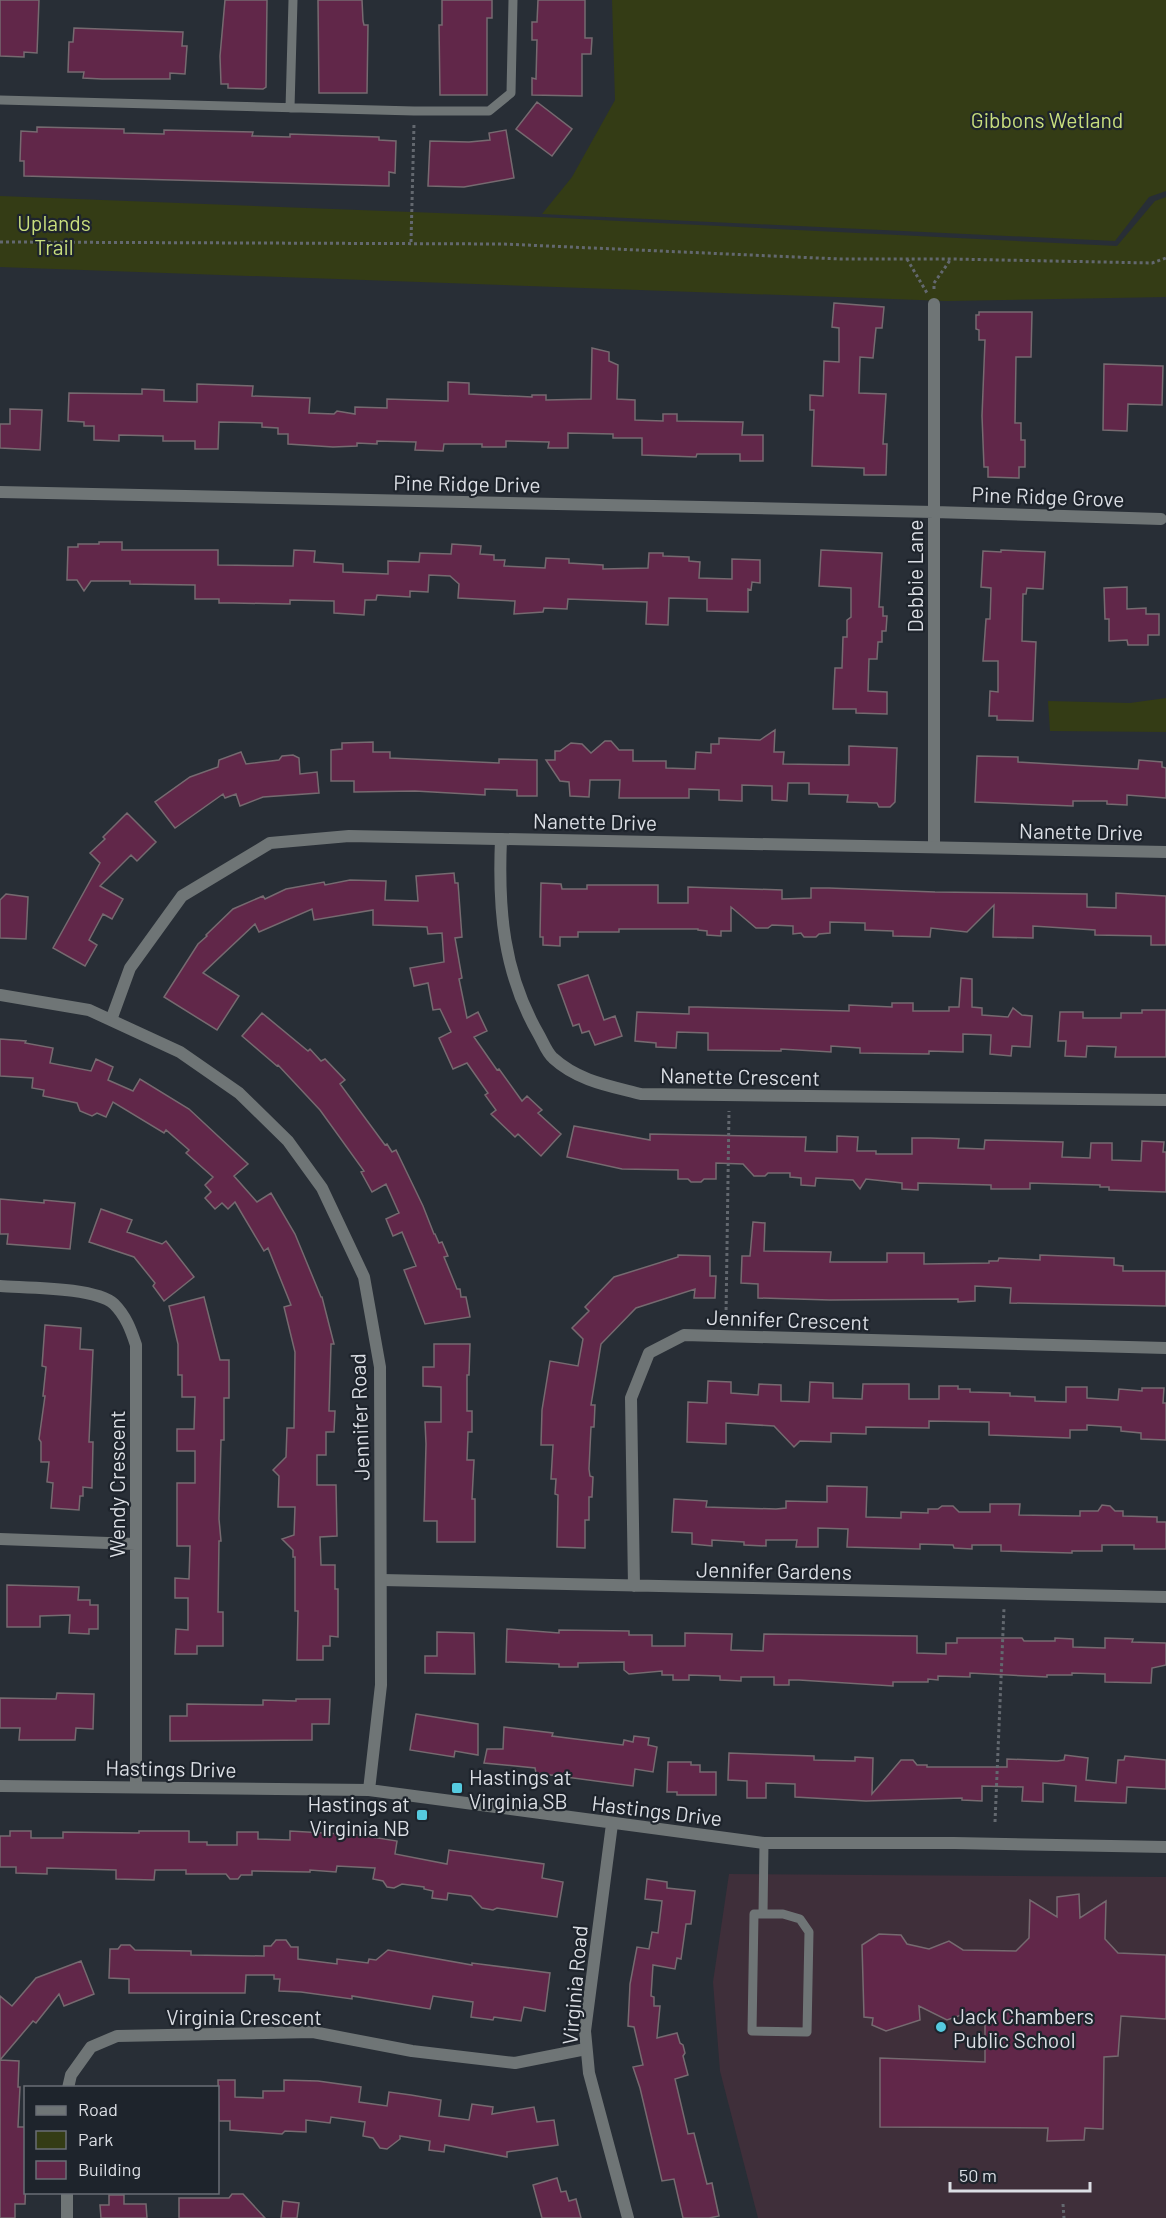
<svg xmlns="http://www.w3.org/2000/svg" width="1166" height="2218" font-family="Barlow,sans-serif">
	<rect width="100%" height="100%" fill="#282e36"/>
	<path fill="#3f2f3a" d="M729,1874L1166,1877V2218H758L720,2071L713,1982Z"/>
	<path fill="#343c15" d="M612,0H1166V191L1149,197L1115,241L542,214L572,177L615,100Z
		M0,196L540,217L1117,246L1155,201L1166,197V297L947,301L0,267Z
		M1166,698V732L1050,731L1048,701L1130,703Z"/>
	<path fill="#612749" stroke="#766a70" stroke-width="1.5" d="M0,0H39L37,53L24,52V57L0,56Z
		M225,0H267L266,87L263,89L228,88V84H221L220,56Z
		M318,0H362L363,21L364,25H368L367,93H319Z
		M442,0H492V18H487V95H440L439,25H442Z
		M538,0H585V38H592L591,54H582V96L532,95V78L536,79L537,40H532V22H537Z
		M74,28L183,32L182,46H187L185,74L170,73V79H102L83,78L84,72H68L69,42H73Z
		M537,102L572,129L552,156L516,129Z
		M37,127L124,129V133L164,134V130L253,132L252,136L290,137V134L379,137V140L396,141L395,173L389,172V186L24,176V161H20L21,131L37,132Z
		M506,130L514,178L464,187L428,186L430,141L469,142L490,140L489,133Z
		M834,303L884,307L882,328H876L873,358L860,357L859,393L886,394L883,444H887L886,475H864V468L812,466L814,410H810V395L823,396L824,361L839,362V328L832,327Z
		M979,312H1032L1031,357H1016L1015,423H1021V440H1025V467H1019V478L988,477V467H984L982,416L985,340H979V330L976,329V315H979Z
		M592,348L609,352V361L618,365L617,399L635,400V420L663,421V414H677V421L743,422L742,435H763V461H740V454H697L696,457L642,455V438H613V434L568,433V448H548L549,442L506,441V447H482V444H444L443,451L415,450L416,442L377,441V444L357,443V446L333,447L288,444V434H278V428L262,427V423L219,422L218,449H195V441H163V436L119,435V441L94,440V426H84V422L68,421L69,393L142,394V389L164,390V401L197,402V384L253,386L252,396L310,398L309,413L334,414L337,411L355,414V407L387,408V399L448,401V382L469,383V394L532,397V395H546V400L591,399Z
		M1104,364L1163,366L1162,405L1128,404L1127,431L1103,430Z
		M10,409L42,410L40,450L0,448V424H10Z
		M99,542H122V550H218V565L293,566L294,550L315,551L314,562L343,564V572L388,574V561L419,562L420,553L451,554L452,544L481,546L480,554L494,555V560H505L504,566L545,568L546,558L569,559V563L603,565V569L648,568L649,553H663V556L689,557V561L700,562L699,578L732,579V559L760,560V583L752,582L751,590L748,589V612L707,611V599L669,598L668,625L646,624L647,602L568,599L567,609L544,608L543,612L514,614L515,601L458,598L459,584L450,576L429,575L428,592L410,591V597L377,595L376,600H365L364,615L334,613V601L290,600V604L233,603H219V599H195V585L130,584V581H91L84,591L77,580H67L68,547H78V544H99Z
		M821,550L882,553L879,607H883V616H887L886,631H882V642H878L877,659H869L868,691L887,692V714L856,713V709H833L835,668H842L843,637H847V620L851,617V588L819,586Z
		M1001,550L1045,552L1043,589L1027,588L1026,594H1023L1022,641L1036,642L1033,721L997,720V716H989L990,691L998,692V661H983L986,619H990L991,588L981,587L983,551L1001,552Z
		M1127,587V609L1146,608V614H1159V635H1148V645H1128L1127,640L1109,641V619H1105L1104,588Z
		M775,730L774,752H784L783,764L849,765V746L897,748L895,802L890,807H879L877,803L847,802L848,795L809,794V783H788L787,801L772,800V786L742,785V801L719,800V790L689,789V798H619L620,780H590L589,797L570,796L569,782L560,781L546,760H555V751H560L571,743L582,744L591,753L605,741H611L619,750H633V761H666V768L695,769L696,752L711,753V744H719V738L760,740Z
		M373,742V752H390V758L499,763V759L537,760V796H517V790L485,789V795L415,791L354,792V781H331V750L342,749V743Z
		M241,752L246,764L279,760L282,756L293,755L299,758L300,774L317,772L319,793L263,797L240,806L236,794L225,798L223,794L175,828L155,802L190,777L218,767L219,760Z
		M977,756L1018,757V762L1138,769L1139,760L1162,762V767L1166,768V798L1127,795V805L1107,804V801H1073V806L975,802Z
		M127,813L156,842L137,861L131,855L100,886L123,899L112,919L103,914L89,940L97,945L85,966L53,948L100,863L90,853L105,839L103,837Z
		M454,873L455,883H458L462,937L455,938L462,978L459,979L467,1018L478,1012L487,1031L474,1037L497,1070L499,1069L522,1101L527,1096L542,1110L538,1113L561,1134L541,1156L518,1134L515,1137L491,1114L496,1110L485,1095L488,1093L467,1063L453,1069L439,1038L451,1032L440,1009L433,1010L428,983L414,986L410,968L444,962L442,933L428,934L427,927L373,925V910L314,920L312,909L259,932L255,924L203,973L239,996L217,1030L164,997L198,944L207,936L206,935L233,909L263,896L265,899L286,889L324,882L325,885L350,880L386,881L385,900L418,901L416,876Z
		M541,883L561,884L562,889H587V885H658V903H688V887L782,890V899L811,898V888H829L935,892L1087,894V907L1116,908V893L1166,896V945H1151V936L1095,935V930L1033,926V938L993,937L994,905L967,932L931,928L930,937L893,936V931L865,930V923L830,922V933L819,934L816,937H804L801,933L793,934V926L772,925L768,928H756L731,907V931H721V936L707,935V931L698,930V929H619V932H578V937H560V946L543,945V937H540Z
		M6,894L28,897L26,939L0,938V900Z
		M588,975L604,1020L615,1016L622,1036L595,1045L589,1031L582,1033L579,1024L573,1026L558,985Z
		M961,978L972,979V1007L982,1008V1015L1008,1017L1013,1008L1022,1015L1032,1016L1030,1047L1012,1046L1011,1056L990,1054L991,1035L963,1034V1052L929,1051V1054L860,1053V1048L831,1046V1052L781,1049V1051L708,1050V1033L677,1032L676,1048L656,1047V1043L635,1041L637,1012L689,1014V1007H698L849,1011V1005L892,1007V1003H913V1011H949V1007H959Z
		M1142,1010H1166V1057H1115L1116,1047L1087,1046L1086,1057L1065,1056L1066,1041H1058L1060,1012H1083V1018H1121V1013H1142Z
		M262,1013L308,1051L310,1049L321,1061L325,1059L345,1080L340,1084L385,1145L387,1144L392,1152L396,1150L423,1206L434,1234H435L439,1243L442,1242L448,1256L444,1257L457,1289H460L461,1297H466L470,1317L425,1324L404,1270L416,1266L402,1232L393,1236L386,1219L399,1213L386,1184L372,1192L361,1172L364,1171L320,1110L278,1065L277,1066L242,1036Z
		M0,1039L26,1041L25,1043L53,1048L50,1063L91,1071L96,1059L113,1067L108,1080L133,1091L140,1079L189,1109L248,1164L234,1176L257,1202L271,1193L295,1234L321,1297H322L334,1344H331L329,1411H335L334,1432H326V1455H317V1485H336L337,1536L320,1537L321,1565H335V1589H338V1637L330,1636V1646H323V1660H297L298,1611H295V1557H293V1550L282,1539L294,1535L295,1507H278L279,1476L273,1470L286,1457L287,1428H294L295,1352L284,1307L291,1305L268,1248L264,1251L235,1202L228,1209L222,1203L215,1209L205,1198L211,1192L205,1185L213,1177L186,1153L189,1150L166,1130L164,1133L113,1102L106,1117L97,1113L92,1116L80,1111L77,1103L43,1096L44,1090L32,1088L33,1078L0,1076Z
		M574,1126L650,1140V1134L806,1137L805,1151L837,1152V1136L858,1137L857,1151H876V1154H912V1138H930L959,1139L958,1148L984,1149L985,1140L1063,1142L1062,1157L1090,1158L1091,1143H1112V1160L1141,1161L1142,1141L1164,1142L1163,1152H1166V1192L1109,1190V1187H1100V1185L1030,1183V1189H991V1185L918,1183V1190L902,1189V1183L866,1179L860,1189L853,1180L816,1178L815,1186L801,1185V1178L790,1177V1173H768L765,1176H754L743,1164L716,1163V1179H704L701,1182H691L688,1179H678V1170L622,1169L567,1157Z
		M0,1199L44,1203V1200L75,1203L70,1249L7,1244L8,1234H0Z
		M101,1209L132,1220L127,1232L162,1244L166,1241L194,1277L164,1301L153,1286L155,1283L134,1257L89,1242Z
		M753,1222L765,1223L764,1251L831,1252L830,1262H887V1253H924V1264L989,1263V1261H998L999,1258L1040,1260V1255L1114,1258V1265L1123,1266V1271H1166V1306L1010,1303L1011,1288L975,1286V1301L958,1302V1299L830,1300L758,1298V1284L741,1283L742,1256H750Z
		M678,1255L710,1256V1276H716L715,1298H694L695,1289L636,1308L601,1344L591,1405H595L594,1427H591L589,1469L590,1476L593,1477L592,1497H589V1520H585V1548L557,1547L558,1495L555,1494L556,1479H551L553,1445H541L542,1410L550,1361L578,1366L583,1339L572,1328L589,1311L585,1307L614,1277L678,1257Z
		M204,1297L220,1360H229V1398H224V1440H221L219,1519L221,1541H219L218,1612H223V1646H197V1654H175L176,1629L188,1630V1598H175V1578L189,1579L190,1546H177V1483H195V1451H177V1429H194L195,1397H182V1375H178V1344L169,1306Z
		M45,1325L81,1328L80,1349L93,1350L89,1442H93L92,1488L83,1487V1496H80L79,1510L51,1508L53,1483L47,1482L49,1462H41V1442L39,1439L45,1396H43L46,1367L42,1366Z
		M434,1344H470L469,1375H467V1411H472V1432H468L467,1460H474L472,1499H475V1542H437V1521H424L426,1444L425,1422H441V1387L423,1386V1367H434Z
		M708,1381L731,1382V1393L758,1395L759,1384L781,1385V1401L809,1402L810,1382L833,1383V1398L862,1399L863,1384H909V1399H939V1386H958V1389H970V1392L1010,1393V1396L1035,1397V1401L1066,1402V1387H1087V1398L1118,1400L1119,1389L1142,1391V1388H1164L1163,1403H1166V1440L1141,1439V1433L1121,1431V1427L1087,1425V1430H1070V1438L989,1435V1422L929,1421V1428L866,1427V1434L831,1433V1442L800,1441L794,1447L774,1426L726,1423V1444L687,1442L688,1402L707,1403Z
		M827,1486L867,1487L866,1517L901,1518V1512L928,1513V1509H938L942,1506H953L959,1512H990V1504H1020L1019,1515L1080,1516V1511H1098L1102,1505L1110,1506L1115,1511H1123V1516L1157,1517V1522H1166V1549H1134V1545H1102V1551H1072V1553L1001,1551V1545H972V1549L954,1548L953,1545L920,1544V1549L847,1547L848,1529L818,1528V1547H796L797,1540H766V1546L744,1545V1542L712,1540V1546L692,1544V1533L672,1532L674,1499L707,1501L706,1507L776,1509L786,1508V1501L827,1502Z
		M7,1585L79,1587L78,1600H90V1605H98V1629H89V1634L69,1633L70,1615L40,1616V1627H7Z
		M507,1629L559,1633V1630L629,1631V1635H652V1646H685V1633L732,1634L731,1650L763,1651L764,1634L917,1636V1653L946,1654V1643H957V1638H1022L1024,1641H1055V1638L1073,1639V1647L1105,1648V1638L1133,1639L1132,1642L1166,1643V1665L1152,1668L1151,1683L1105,1682V1674L1072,1673V1675H1047V1677L970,1673V1677L938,1676V1680L928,1679V1682H893V1686L799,1680H789V1685H774V1677H741V1681L720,1680V1676L689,1675V1680H673V1675H662V1671L629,1674L624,1670V1662L578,1663V1667H559V1664L506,1662Z
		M437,1632L474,1633L475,1674L425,1673V1656H437Z
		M57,1693L94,1694L93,1729L76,1728L75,1740H19L20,1728H0V1698L56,1699Z
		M296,1699H330L329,1724H312V1740L170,1741V1716H187V1704L263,1705V1700L296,1701Z
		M416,1714L478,1724V1755L455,1751L454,1757L410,1750Z
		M504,1727L553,1733L552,1736L623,1745L624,1740L633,1742L634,1736L649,1738L648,1745L657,1747L653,1772L635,1769L633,1786L536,1773L535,1768L484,1763L487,1749H503Z
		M729,1753L814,1756V1760L855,1761V1757L873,1758L872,1794L901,1760H913L917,1765H927V1767H1007V1759L1057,1761L1064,1760L1065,1755L1088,1758L1086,1780L1116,1783L1118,1760H1124L1125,1756L1166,1760V1789L1127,1787L1126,1803L1075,1801L1076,1786L1043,1783V1802L1022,1801L1023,1787L982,1786V1801L962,1800V1798L866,1801L795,1797V1784L766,1783V1798H747V1781L728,1780Z
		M668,1762H691V1765H700V1772H716V1795H677V1792H667Z
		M10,1831H31V1838H63V1832L139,1833V1831H189V1842H207V1845H237V1832H258V1839L290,1840V1831L359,1835L397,1841L395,1854L447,1864L449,1850L544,1864L542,1878L563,1882L557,1917L497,1908L493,1910L482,1908L471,1896L448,1893L447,1900L432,1898L433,1891L424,1889V1887L402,1884L394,1888L387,1887L383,1881L373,1879L375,1868L337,1866L336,1872L310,1870V1872L252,1871V1875H241L238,1879H230L226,1874H186V1870H155L154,1880L116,1879V1870L47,1868V1874L16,1873V1867H0V1836H10Z
		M647,1879L667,1882V1888L695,1891L691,1924H686L681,1959L677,1958L675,1969L653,1965L651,1996L654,1997V2006H660L657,2038L677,2033L680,2043L683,2045L685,2053L683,2056L688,2075L675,2079L688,2134L694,2133L707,2184L712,2183L714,2193L719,2216L709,2218H683L674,2179L662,2181L640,2088L633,2067L643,2065L634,2027L628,2026L630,1984L637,1947L649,1949L652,1932L658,1933L662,1901L645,1899Z
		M1079,1894L1080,1918L1106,1901L1105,1939L1118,1953L1166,1955V2019L1121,2016L1118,2056L1104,2057L1103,2129L1085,2128L1084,2140L1047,2141L1048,2128L880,2127V2058L985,2062V2014H964L947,2020L919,2006L920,2020L886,2031L872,2025L873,2018L864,2017L862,1945L879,1934L901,1935L907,1944L929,1949L949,1941L963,1950L1016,1951L1029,1938L1030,1900L1057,1917V1897Z
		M276,1940H286L291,1947H298V1959L337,1964V1959L368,1963L369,1959L376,1960L388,1950L472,1965V1963L550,1973L545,2011L524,2007L521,2021L494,2017L493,2020L471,2017L473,2002L433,1996L430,2009L352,1996V1999L301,1992L279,1991L280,1979H274V1975H246L245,1993H129V1979L109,1978L110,1949H118L121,1945H130L135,1950L191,1951V1955L264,1956V1946H271Z
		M81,1961L94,1994L64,2006L59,1994L36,2023L33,2021L0,2060L19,2061L18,2087H20L18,2127H25L26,2175L25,2204H15V2218H0V1996L12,2006L36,1978Z
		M218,2080H235V2097L263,2098V2091H284V2080L318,2081L361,2087L359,2102L387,2106L389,2092L411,2095L441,2100L439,2116L469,2120L472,2104L493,2107L492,2114L534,2107L537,2122L554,2120L558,2145L507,2152V2157L445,2145L444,2152L429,2150L430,2141L400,2136V2139L387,2149L380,2148L373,2138L363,2136L365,2122L331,2117L330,2123L306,2120V2132L285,2131L282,2134L230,2130V2121H219Z
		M557,2178L561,2192L566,2191L569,2201L576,2199L581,2218H542L533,2185Z
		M232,2194H243L265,2218H179V2198H229Z
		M109,2195H124V2204H146L147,2218H101L100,2205H109Z
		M283,2201L299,2203L297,2218H281Z"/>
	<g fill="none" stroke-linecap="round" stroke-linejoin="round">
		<path stroke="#63686f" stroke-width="3" stroke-dasharray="3 3" stroke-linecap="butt" d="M0,242L503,244L840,259H951L1152,263L1166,258
			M411,242L414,124
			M907,259L927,293
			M934,289V283L951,259
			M726,1316L729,1111
			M995,1822L1004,1608
			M1063,2204L1064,2218"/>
		<path stroke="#6f7576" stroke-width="9" d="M0,100L414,111H489L511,93L513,0
			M290,108L293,0
			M754,1914H783L800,1919L809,1932L807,2032L752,2031Z
			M763,1914L764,1843"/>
		<path stroke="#6f7576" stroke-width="12" d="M934,304V847
			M0,492L934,512L1161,519
			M501,839C498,909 503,973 539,1035C543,1042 547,1053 553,1058C578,1081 610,1086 641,1094L1166,1100
			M0,1286C27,1288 95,1287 114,1304C126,1316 131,1330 136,1345V1787
			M0,1539L135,1544
			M382,1580L1166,1597
			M634,1586L631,1398L649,1353L684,1335L1166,1348
			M68,2088L71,2075L91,2047L117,2036L313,2032L412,2051L515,2063L586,2049
			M67,2192V2218"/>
		<path stroke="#6f7576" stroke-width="12" d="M0,995L89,1010L180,1052L239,1093L288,1141L322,1188L364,1277L380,1367L381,1685L369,1790
			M111,1020L130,968L182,896L270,843L349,836L1166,852
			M0,1786L369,1790L764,1843H954L1166,1847
			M612,1824L585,2031L589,2073L628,2218"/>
	</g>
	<g fill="#55cadf" stroke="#1e242c" stroke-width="2">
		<rect x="451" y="1782" width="12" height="12" rx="3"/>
		<rect x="416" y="1809" width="12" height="12" rx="3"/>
		<circle cx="941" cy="2027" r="6"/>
	</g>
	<g text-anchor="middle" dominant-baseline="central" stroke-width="4.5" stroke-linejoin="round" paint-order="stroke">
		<g font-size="21" fill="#c8de7d" stroke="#1e242c">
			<text x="1047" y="119">Gibbons Wetland</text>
			<text x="54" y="222">Uplands<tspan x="54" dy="24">Trail</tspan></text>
		</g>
		<g font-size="21" fill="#dbdee4" stroke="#1e242c">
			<text transform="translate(467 483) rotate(1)">Pine Ridge Drive</text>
			<text transform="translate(1048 496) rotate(2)">Pine Ridge Grove</text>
			<text transform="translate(914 576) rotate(-90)">Debbie Lane</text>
			<text transform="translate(595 821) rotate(1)">Nanette Drive</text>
			<text transform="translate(1081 831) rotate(1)">Nanette Drive</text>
			<text transform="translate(740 1076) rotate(1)">Nanette Crescent</text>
			<text transform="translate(788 1319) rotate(2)">Jennifer Crescent</text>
			<text transform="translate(359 1417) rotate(-92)">Jennifer Road</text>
			<text transform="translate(116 1484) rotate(-90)">Wendy Crescent</text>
			<text transform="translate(774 1570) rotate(1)">Jennifer Gardens</text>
			<text transform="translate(171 1768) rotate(1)">Hastings Drive</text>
			<text transform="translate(657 1810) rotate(7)">Hastings Drive</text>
			<text transform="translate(574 1985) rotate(-85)">Virginia Road</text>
			<text x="244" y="2016">Virginia Crescent</text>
		</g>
		<g font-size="21" fill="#dbdee4" stroke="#1e242c" text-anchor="start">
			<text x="469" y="1776">Hastings at<tspan x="469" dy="24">Virginia SB</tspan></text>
			<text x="410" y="1803" text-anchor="end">Hastings at<tspan x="410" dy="24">Virginia NB</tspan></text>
			<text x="953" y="2015">Jack Chambers<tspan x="953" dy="24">Public School</tspan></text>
		</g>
	</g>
	<rect x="24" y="2086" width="195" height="108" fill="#1e242c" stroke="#6a6e76" stroke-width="1.5"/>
	<rect x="36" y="2106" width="30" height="9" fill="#6f7576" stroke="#6a6e76" stroke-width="1.5"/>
	<text x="78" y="2116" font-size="18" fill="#dbdee4">Road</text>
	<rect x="36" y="2131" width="30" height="18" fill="#343c15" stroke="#6a6e76" stroke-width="1.5"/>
	<text x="78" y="2146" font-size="18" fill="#dbdee4">Park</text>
	<rect x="36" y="2161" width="30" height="18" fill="#612749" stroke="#6a6e76" stroke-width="1.5"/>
	<text x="78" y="2176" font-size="18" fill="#dbdee4">Building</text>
	<path d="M950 2182v9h140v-9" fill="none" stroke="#dbdee4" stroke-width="3"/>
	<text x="959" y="2182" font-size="18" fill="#dbdee4" stroke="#1e242c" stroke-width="4.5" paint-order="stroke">50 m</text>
</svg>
